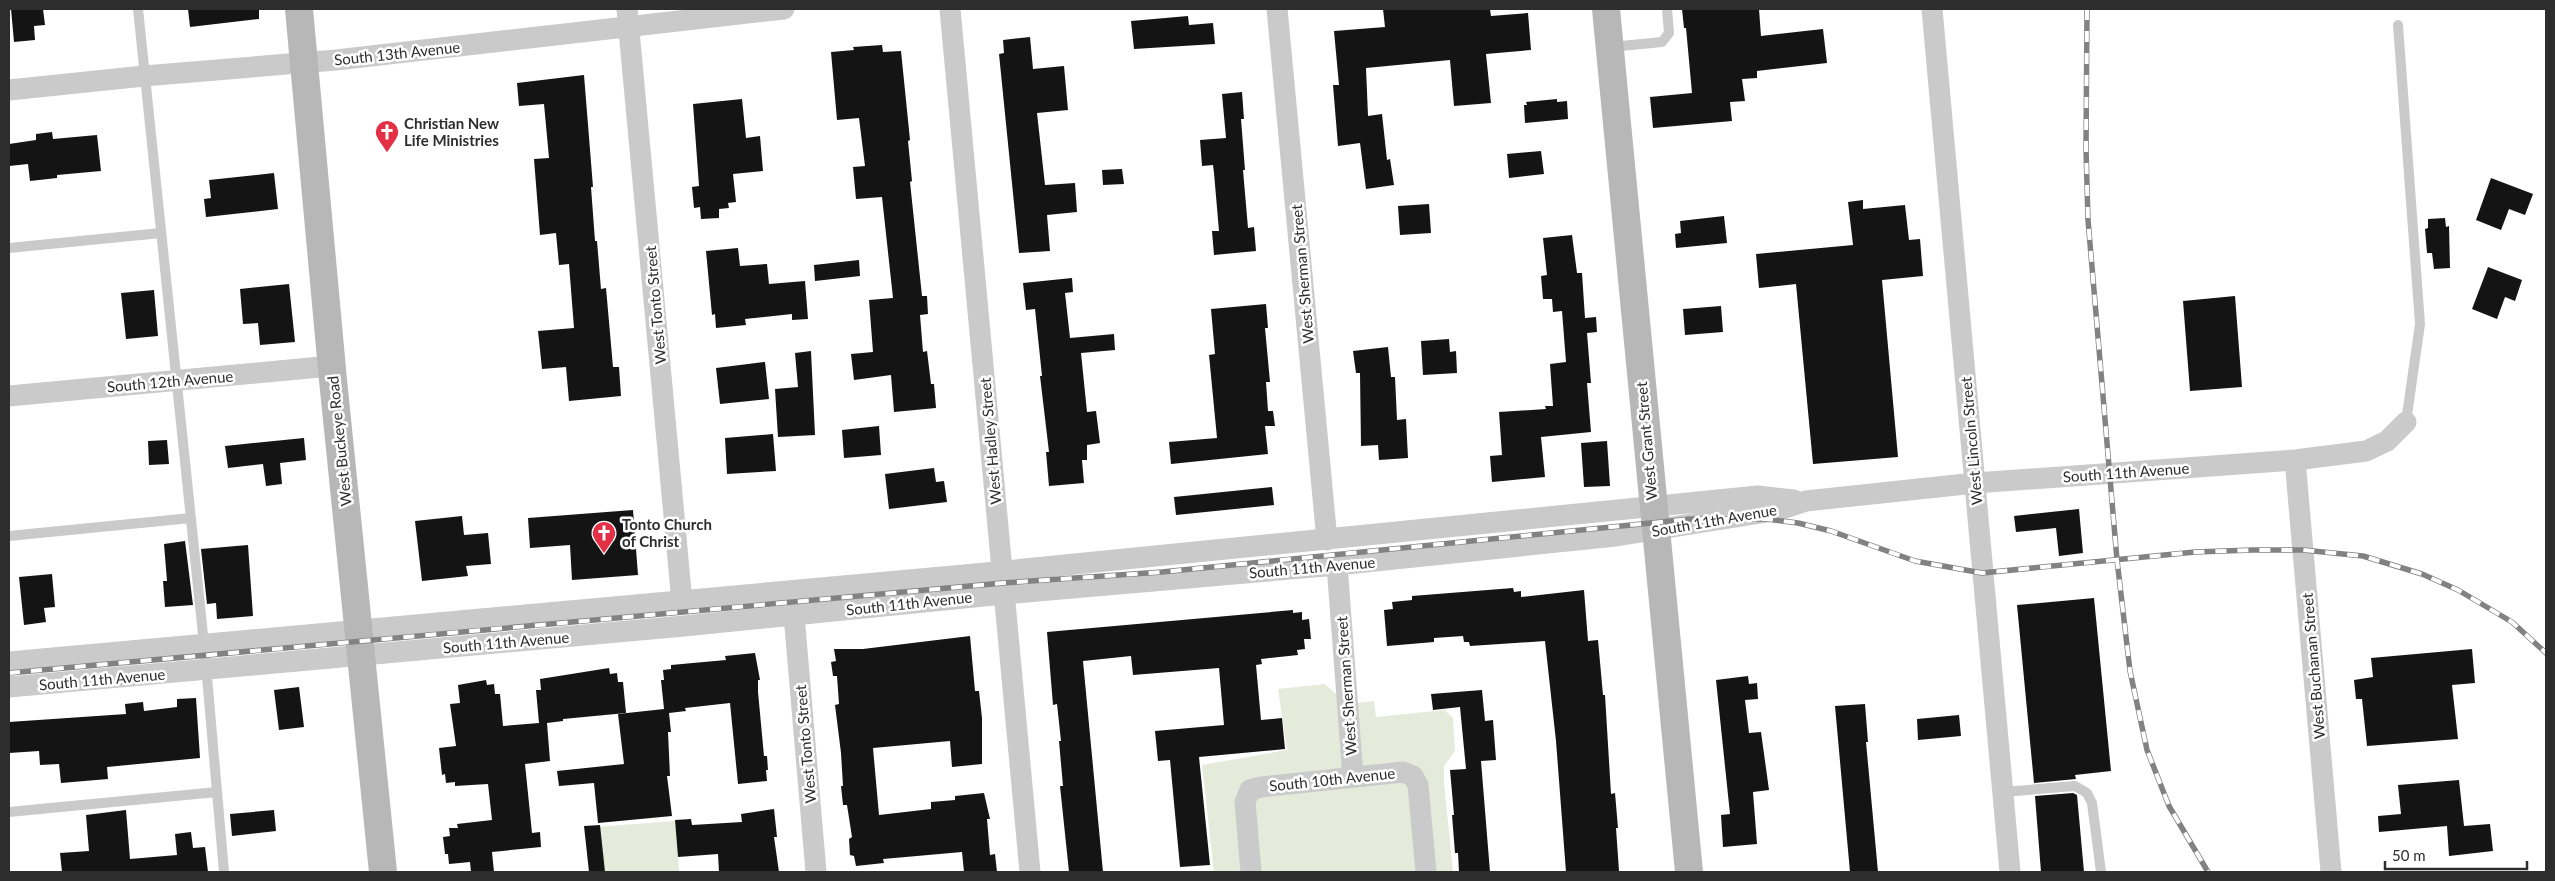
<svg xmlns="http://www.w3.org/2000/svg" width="2555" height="881" font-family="Lato,sans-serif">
	<rect width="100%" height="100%" fill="#fff"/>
	<path fill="#e4ebdb" d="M1325,684L1347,704L1374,701L1376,717L1445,710L1453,718L1455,751L1444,766V782L1453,872H1214L1202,765L1287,750L1278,689Z
		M675,821L679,872H600L596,827Z"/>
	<path fill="#141414" d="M11,9H43L45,25L34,26L35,40L14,42Z
		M188,9H259V19L190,27Z
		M1383,9H1490L1491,16L1528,13L1531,50L1486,54L1491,103L1454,106L1450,60L1366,68L1368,116L1382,114L1387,160L1390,159L1394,185L1366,189L1360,143L1338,146L1333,85H1339L1334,31L1385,27Z
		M1682,9H1759L1761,36L1823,29L1827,63L1757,71V78L1742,79L1745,101L1730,102L1732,121L1653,128L1650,97L1692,93L1686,28H1684Z
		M1188,16L1189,25L1213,23L1215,44L1134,49L1131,21Z
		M1030,37L1033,69L1064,66L1068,110L1037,113L1045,185L1075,183L1077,212L1047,215L1050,251L1019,253L999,54L1004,53L1003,40Z
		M882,45L883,52L901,51L910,140L908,141L912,181L910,182L922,296H927L928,314L920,315L923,352L927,351L931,384H934L936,408L894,412L891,375L854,380L851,354L873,352L869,300L893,298L882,197L856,199L853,167L865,166L859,118L837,120L831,52L854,50L853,47Z
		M584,75L593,187H591L595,241H597L601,289L606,288L613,367H619L621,396L569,401L566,367L542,369L538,331L574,328L569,264L559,265L556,233L540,235L534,159L549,158L544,104L519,106L517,83Z
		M1242,92L1244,119H1241L1245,170H1243L1248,228L1254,227L1256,251L1214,255L1212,231H1219L1214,173L1213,165L1202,166L1200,140L1226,138L1222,94Z
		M742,99L746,138L760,136L763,171L733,174L736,202L728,203L729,208L719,209V218L701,219L700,207L694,208L692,187L699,186L693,104Z
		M1557,99V102L1567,101L1568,119L1525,123L1524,105H1527L1526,102Z
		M52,132L53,139L97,135L101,171L57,175V178L30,181L28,164L9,166V144L36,140V134Z
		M1541,151L1544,174L1509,178L1507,154Z
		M1122,169L1124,184L1103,185L1102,170Z
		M274,173L278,209L206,217L204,199L211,198L209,180Z
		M2491,178L2533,194L2525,215L2509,209L2501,230L2476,220Z
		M1863,200V209L1905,205L1909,240L1920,239L1923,276L1882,280L1898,457L1813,464L1796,284L1759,288L1756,254L1853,245L1848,202Z
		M1429,204L1431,233L1400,235L1398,206Z
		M1724,216L1727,243L1676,248L1675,234L1681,233L1680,221Z
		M2445,218L2446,227L2449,226L2450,268L2434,269L2432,253H2427L2425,229L2428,228V219Z
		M1572,235L1577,273H1582L1585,318L1596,317L1597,332L1587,333L1591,383H1587L1591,432L1541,437L1545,477L1492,482L1490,456L1502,455L1499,412L1546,409L1545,406H1553L1550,364L1566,362L1562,311L1553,312L1552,299H1543L1541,276L1547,275L1543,238Z
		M738,248L740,266L767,264L769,284L805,281L808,319L792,320V314L745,319L746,325L716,328L715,314L712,315L706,251Z
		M859,260L860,276L815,281L814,265Z
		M2488,267L2522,280L2515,301L2505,297L2497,319L2472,309Z
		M1072,278L1073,292L1065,293L1070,338L1114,334L1115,350L1081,353L1087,412L1096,411L1100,443L1087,445V460H1082L1084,483L1049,486L1046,452H1049L1040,376H1042L1035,309L1026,310L1023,283Z
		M289,284L295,342L260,345L258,323L243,324L240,289Z
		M154,290L158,336L126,339L121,293Z
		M2235,296L2242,387L2190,391L2183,301Z
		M1266,304L1268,328H1265L1270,382H1266L1268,411H1273L1275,426H1265L1268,454L1171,464L1169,442L1217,438L1209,355L1215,354L1211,309Z
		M1721,306L1723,332L1685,335L1683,309Z
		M1449,339L1450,352L1456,351L1457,373L1423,375L1421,341Z
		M1388,347L1391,377H1395L1397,420L1406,419L1408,458L1379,460L1378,445L1361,446L1360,373H1356L1353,351Z
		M811,351L815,435L778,437L775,389L798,387L795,353Z
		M765,362L769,399L720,404L716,368Z
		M879,426L881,455L844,458L842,430Z
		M773,434L776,471L727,474L725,438Z
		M304,438L306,460L280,463L282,484L266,486L263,464L228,468L225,446Z
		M167,440L169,464L149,465L148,441Z
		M1607,441L1610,486L1584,487L1581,443Z
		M934,468L936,482L944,481L947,502L889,509L885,474Z
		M1272,487L1274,505L1176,515L1174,497Z
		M2079,509L2083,553L2059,556L2056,528L2016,532L2014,516Z
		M633,510L638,575L572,580L570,545L530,548L528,518Z
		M462,516L464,535L488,533L491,564L466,566L468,576L422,581L415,521Z
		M185,541L193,605L165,607L163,581H167L164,544Z
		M248,545L253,616L217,619L216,603L207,604L201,549Z
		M52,574L55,607L44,608L46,622L24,625L19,577Z
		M1513,588L1514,592L1521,591V597L1584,590L1588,641L1598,640L1603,695H1605L1611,794L1615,793L1618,828H1616L1619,871L1566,872L1556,741L1545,641L1470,646L1469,642H1464L1463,636L1434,638V642L1387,646L1384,610L1393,609L1392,602L1412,600V596Z
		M2094,598L2111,771L2075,775L2076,779L2034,783L2017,605Z
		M1293,610V613L1302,612V620L1309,619L1311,639H1304L1305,649L1297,650L1298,655L1261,659L1262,664L1256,665L1261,720L1282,718L1285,749L1199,757L1210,865L1180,867L1170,760L1158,761L1155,731L1224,725L1219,668L1133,675L1131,656L1083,661L1103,872H1069L1060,786H1063L1059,741H1061L1057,704L1053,705L1047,632Z
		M970,636L975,691H979L982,718V764L952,767L950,741L873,748L879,815L931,809V802L955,800V796L984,793L990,819H987L990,855L995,854L997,872H964L962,852L883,859L884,863L856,866L854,856L850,855L849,839L852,837L847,805H843L841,786H843L841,753L835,705L839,704L837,676H833L831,662L836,661L834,649H863Z
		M2472,649L2475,683L2452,685L2458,739L2367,746L2362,699H2356L2354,680L2373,677L2371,658Z
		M755,653L760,680H758V692L764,756H767L768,770H766L767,781L738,784L730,703L685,708L686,711L669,713L671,732H668L670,776H667L672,816L598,823L594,783L559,786L557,771L624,764L618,714L664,709L661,680H664L663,670L671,669V665L726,660L725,656Z
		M609,668L610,674L617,673L618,682H623L626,713L563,719V721L547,723L550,761L525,764L532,833L540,832L541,847L492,852L494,872H471L470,862L449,864L448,854H445L443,837L450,836L449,828H458L457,824L492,820L488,784L455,786V782L446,783L445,774L442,775L439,748L456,746L450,704L460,703L458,685L486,680L487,685L494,684L495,694H500L503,726L539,723L536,690H541L540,679Z
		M1748,676L1749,684L1757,683L1758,699L1745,700L1749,733L1761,732L1769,790L1753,792L1757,844L1723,847L1721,815L1730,814L1716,680Z
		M299,687L304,727L279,730L274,690Z
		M1482,690L1485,721L1493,720L1496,760L1481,761L1490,872H1459L1458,853H1455L1452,815H1454L1450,770L1466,769L1460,707L1433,710L1431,694Z
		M196,698L200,758L107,767L108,779L61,783L59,764L40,765L39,751L9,753V722L126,714L125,704L143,702L144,711L177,707V699Z
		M1865,704L1868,742H1866L1878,872H1850L1835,706Z
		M1959,715L1961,736L1918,740L1917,719Z
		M2459,780L2464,826L2490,824L2493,851L2449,856L2447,826L2379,832L2378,816L2401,814L2398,785Z
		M2073,793L2077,795L2084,872H2041L2035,796Z
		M774,809L777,837H774L779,872H719L718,854L678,857L675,820L691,819L692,825L742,822L741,814Z
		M126,810L130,859L177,855L175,834L191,832L193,848L205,847L208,872H62L60,853L89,851L86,815Z
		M274,810L276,831L232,836L230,814Z
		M600,825L605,872H589L584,826Z"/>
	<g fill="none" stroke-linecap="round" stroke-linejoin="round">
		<path stroke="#cacaca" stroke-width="10" d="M138,9L205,654L224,872
			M2398,25L2420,324L2406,422
			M1611,47L1662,42L1669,33L1667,9
			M9,248L161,233
			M9,536L191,518
			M2003,792L2075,786L2087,793L2092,803L2101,872
			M9,812L217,792"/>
		<path stroke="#cacaca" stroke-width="21" d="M627,9L682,602
			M950,9L1030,872
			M1277,9L1327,540
			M1932,9L2010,872
			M9,90L144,76L336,60L784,9
			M9,396L331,366
			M2295,460L2331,872
			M1337,565L1353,777
			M794,615L816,872
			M9,662L975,574L1758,496L1794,500
			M9,687L684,626L1004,594L1337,565L1616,536L1779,510L1806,501L1975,483L2295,460L2366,451L2387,441L2406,422
			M1251,872L1245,802L1250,790L1261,787L1403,772L1413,776L1418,785L1426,872"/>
		<path stroke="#b7b7b7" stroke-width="28" d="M299,9L333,380L383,872
			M1606,9L1689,872"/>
		<g stroke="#828282" stroke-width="5.5">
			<path id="rail" d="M2087,9L2086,149L2088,220L2117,560L2130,671L2147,750L2169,806L2208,872
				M9,673L1003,583L1162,572L1691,519H1766L1798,523L1831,531L1915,561L1982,573L2195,552L2253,550H2303L2363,556L2422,574L2458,590L2512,622L2546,653"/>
		</g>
		<use href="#rail" stroke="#fff" stroke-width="4" stroke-dasharray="11" stroke-linecap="butt"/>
	</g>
	<defs>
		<g id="church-pin" transform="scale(1.25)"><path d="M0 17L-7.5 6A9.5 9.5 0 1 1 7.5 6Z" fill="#e33046" stroke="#fff"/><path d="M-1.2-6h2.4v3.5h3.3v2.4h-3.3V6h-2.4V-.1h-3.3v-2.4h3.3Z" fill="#fff"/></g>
	</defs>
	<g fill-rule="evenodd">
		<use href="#church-pin" x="387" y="132"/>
		<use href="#church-pin" x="604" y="533"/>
	</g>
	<g text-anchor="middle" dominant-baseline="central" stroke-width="5" stroke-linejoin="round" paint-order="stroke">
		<g font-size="15" fill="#2d2d2d" stroke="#fff">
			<text transform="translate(397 53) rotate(-6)">South 13th Avenue</text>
			<text transform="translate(1302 274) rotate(-95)">West Sherman Street</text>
			<text transform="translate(655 305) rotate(-95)">West Tonto Street</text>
			<text transform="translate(170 381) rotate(-5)">South 12th Avenue</text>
			<text transform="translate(339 441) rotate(-96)">West Buckeye Road</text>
			<text transform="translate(990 441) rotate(-95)">West Hadley Street</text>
			<text transform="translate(1646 441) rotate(-95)">West Grant Street</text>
			<text transform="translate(1971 441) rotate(-95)">West Lincoln Street</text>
			<text transform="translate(2126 472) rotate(-4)">South 11th Avenue</text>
			<text transform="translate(1714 520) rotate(-10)">South 11th Avenue</text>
			<text transform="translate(1312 567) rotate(-5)">South 11th Avenue</text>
			<text transform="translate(909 603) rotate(-6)">South 11th Avenue</text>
			<text transform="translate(506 642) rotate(-5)">South 11th Avenue</text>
			<text transform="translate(2313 666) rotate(-95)">West Buchanan Street</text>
			<text transform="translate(102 679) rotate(-5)">South 11th Avenue</text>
			<text transform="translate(1346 686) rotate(-94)">West Sherman Street</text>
			<text transform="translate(805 744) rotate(-95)">West Tonto Street</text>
			<text transform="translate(1332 779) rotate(-6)">South 10th Avenue</text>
		</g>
		<g font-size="15" font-weight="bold" fill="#2d2d2d" stroke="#fff" text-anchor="start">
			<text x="404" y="123">Christian New<tspan x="404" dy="17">Life Ministries</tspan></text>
			<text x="622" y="524">Tonto Church<tspan x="622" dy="17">of Christ</tspan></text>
		</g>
	</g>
	<rect width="2555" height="881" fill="none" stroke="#2d2d2d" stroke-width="20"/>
	<path d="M2385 861v8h142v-8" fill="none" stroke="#2d2d2d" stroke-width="2.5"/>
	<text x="2392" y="861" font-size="15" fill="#2d2d2d" stroke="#ffffff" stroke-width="4" paint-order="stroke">50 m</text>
</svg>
